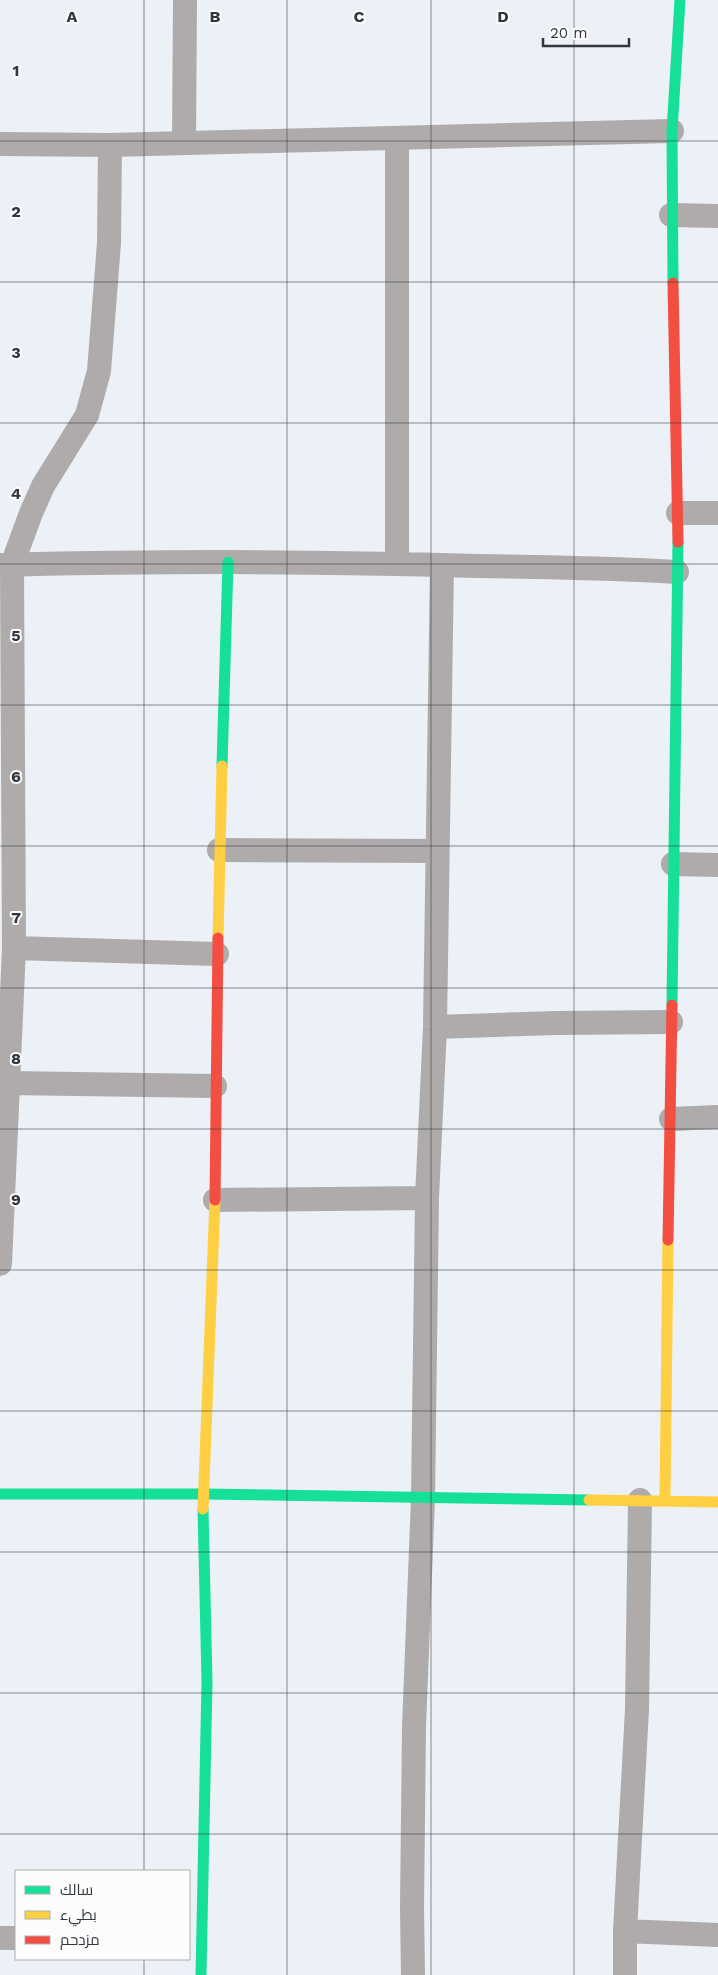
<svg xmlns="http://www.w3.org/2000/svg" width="718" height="1975" font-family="'Work Sans',Cairo,sans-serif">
	<rect width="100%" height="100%" fill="#ecf0f7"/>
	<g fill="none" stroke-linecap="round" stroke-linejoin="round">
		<path stroke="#aeabaa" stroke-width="24" d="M397,138V564
			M184,143L185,0
			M0,144L110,145L672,131
			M671,215L718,216
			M678,513H718
			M0,565C159,561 318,561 477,566C544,567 610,568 677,572
			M219,850L436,851
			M673,864L718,865
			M14,948L217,954
			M435,1027L557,1023L671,1022
			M7,1083L215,1086
			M671,1119L718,1117
			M215,1200L427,1198
			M0,1264L14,948L12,565L31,513L43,486L87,415L99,371L109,243L110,145
			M625,1931L718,1935
			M0,1938H16
			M413,1975L412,1908L414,1727L423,1498L427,1198L435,1027L442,565
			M625,1975V1931L637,1709L640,1500"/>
		<path stroke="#16e098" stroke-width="11" d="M673,283L672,131L680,0
			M222,766L228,562
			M672,1005L678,542
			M0,1494H203L589,1500
			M201,1975L207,1681L203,1509"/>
		<path stroke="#ffcf43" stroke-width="11" d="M218,938L222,766
			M589,1500L718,1502
			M665,1500L668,1240
			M203,1509L215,1200"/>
		<path stroke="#f24e42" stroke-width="11" d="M673,283L678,542
			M215,1200L218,938
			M668,1240L672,1005"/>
	</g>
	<path fill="none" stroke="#32373f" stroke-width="1" stroke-opacity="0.55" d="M144,0V1871M287,0V1975M431,0V1975M574,0V1975M0,141H718M0,282H718M0,423H718M0,564H718M0,705H718M0,846H718M0,988H718M0,1129H718M0,1270H718M0,1411H718M0,1552H718M0,1693H718M0,1834H718M144,1959V1975"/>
	<g font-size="16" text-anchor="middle" font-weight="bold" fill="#32373f" stroke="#fcfcfc" stroke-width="4" stroke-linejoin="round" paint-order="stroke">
		<text x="72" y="22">A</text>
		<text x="215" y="22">B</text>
		<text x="359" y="22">C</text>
		<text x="503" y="22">D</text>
		<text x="16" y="76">1</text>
		<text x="16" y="217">2</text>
		<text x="16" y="358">3</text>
		<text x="16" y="499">4</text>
		<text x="16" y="641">5</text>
		<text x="16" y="782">6</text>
		<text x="16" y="923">7</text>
		<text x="16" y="1064">8</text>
		<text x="16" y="1205">9</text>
	</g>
	<rect x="15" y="1870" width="175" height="90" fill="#fcfcfc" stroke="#abadb0"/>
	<rect x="25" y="1886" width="25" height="8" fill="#16e098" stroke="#abadb0"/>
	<text x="60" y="1895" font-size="15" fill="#32373f">سالك</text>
	<rect x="25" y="1911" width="25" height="8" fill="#ffcf43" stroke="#abadb0"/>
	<text x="60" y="1920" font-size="15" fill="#32373f">بطيء</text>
	<rect x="25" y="1936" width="25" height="8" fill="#f24e42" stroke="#abadb0"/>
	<text x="60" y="1945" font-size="15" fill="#32373f">مزدحم</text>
	<path d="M543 38v8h86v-8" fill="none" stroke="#32373f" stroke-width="2.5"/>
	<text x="550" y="38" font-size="15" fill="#32373f" stroke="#fcfcfc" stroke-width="4" paint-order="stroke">20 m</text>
</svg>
